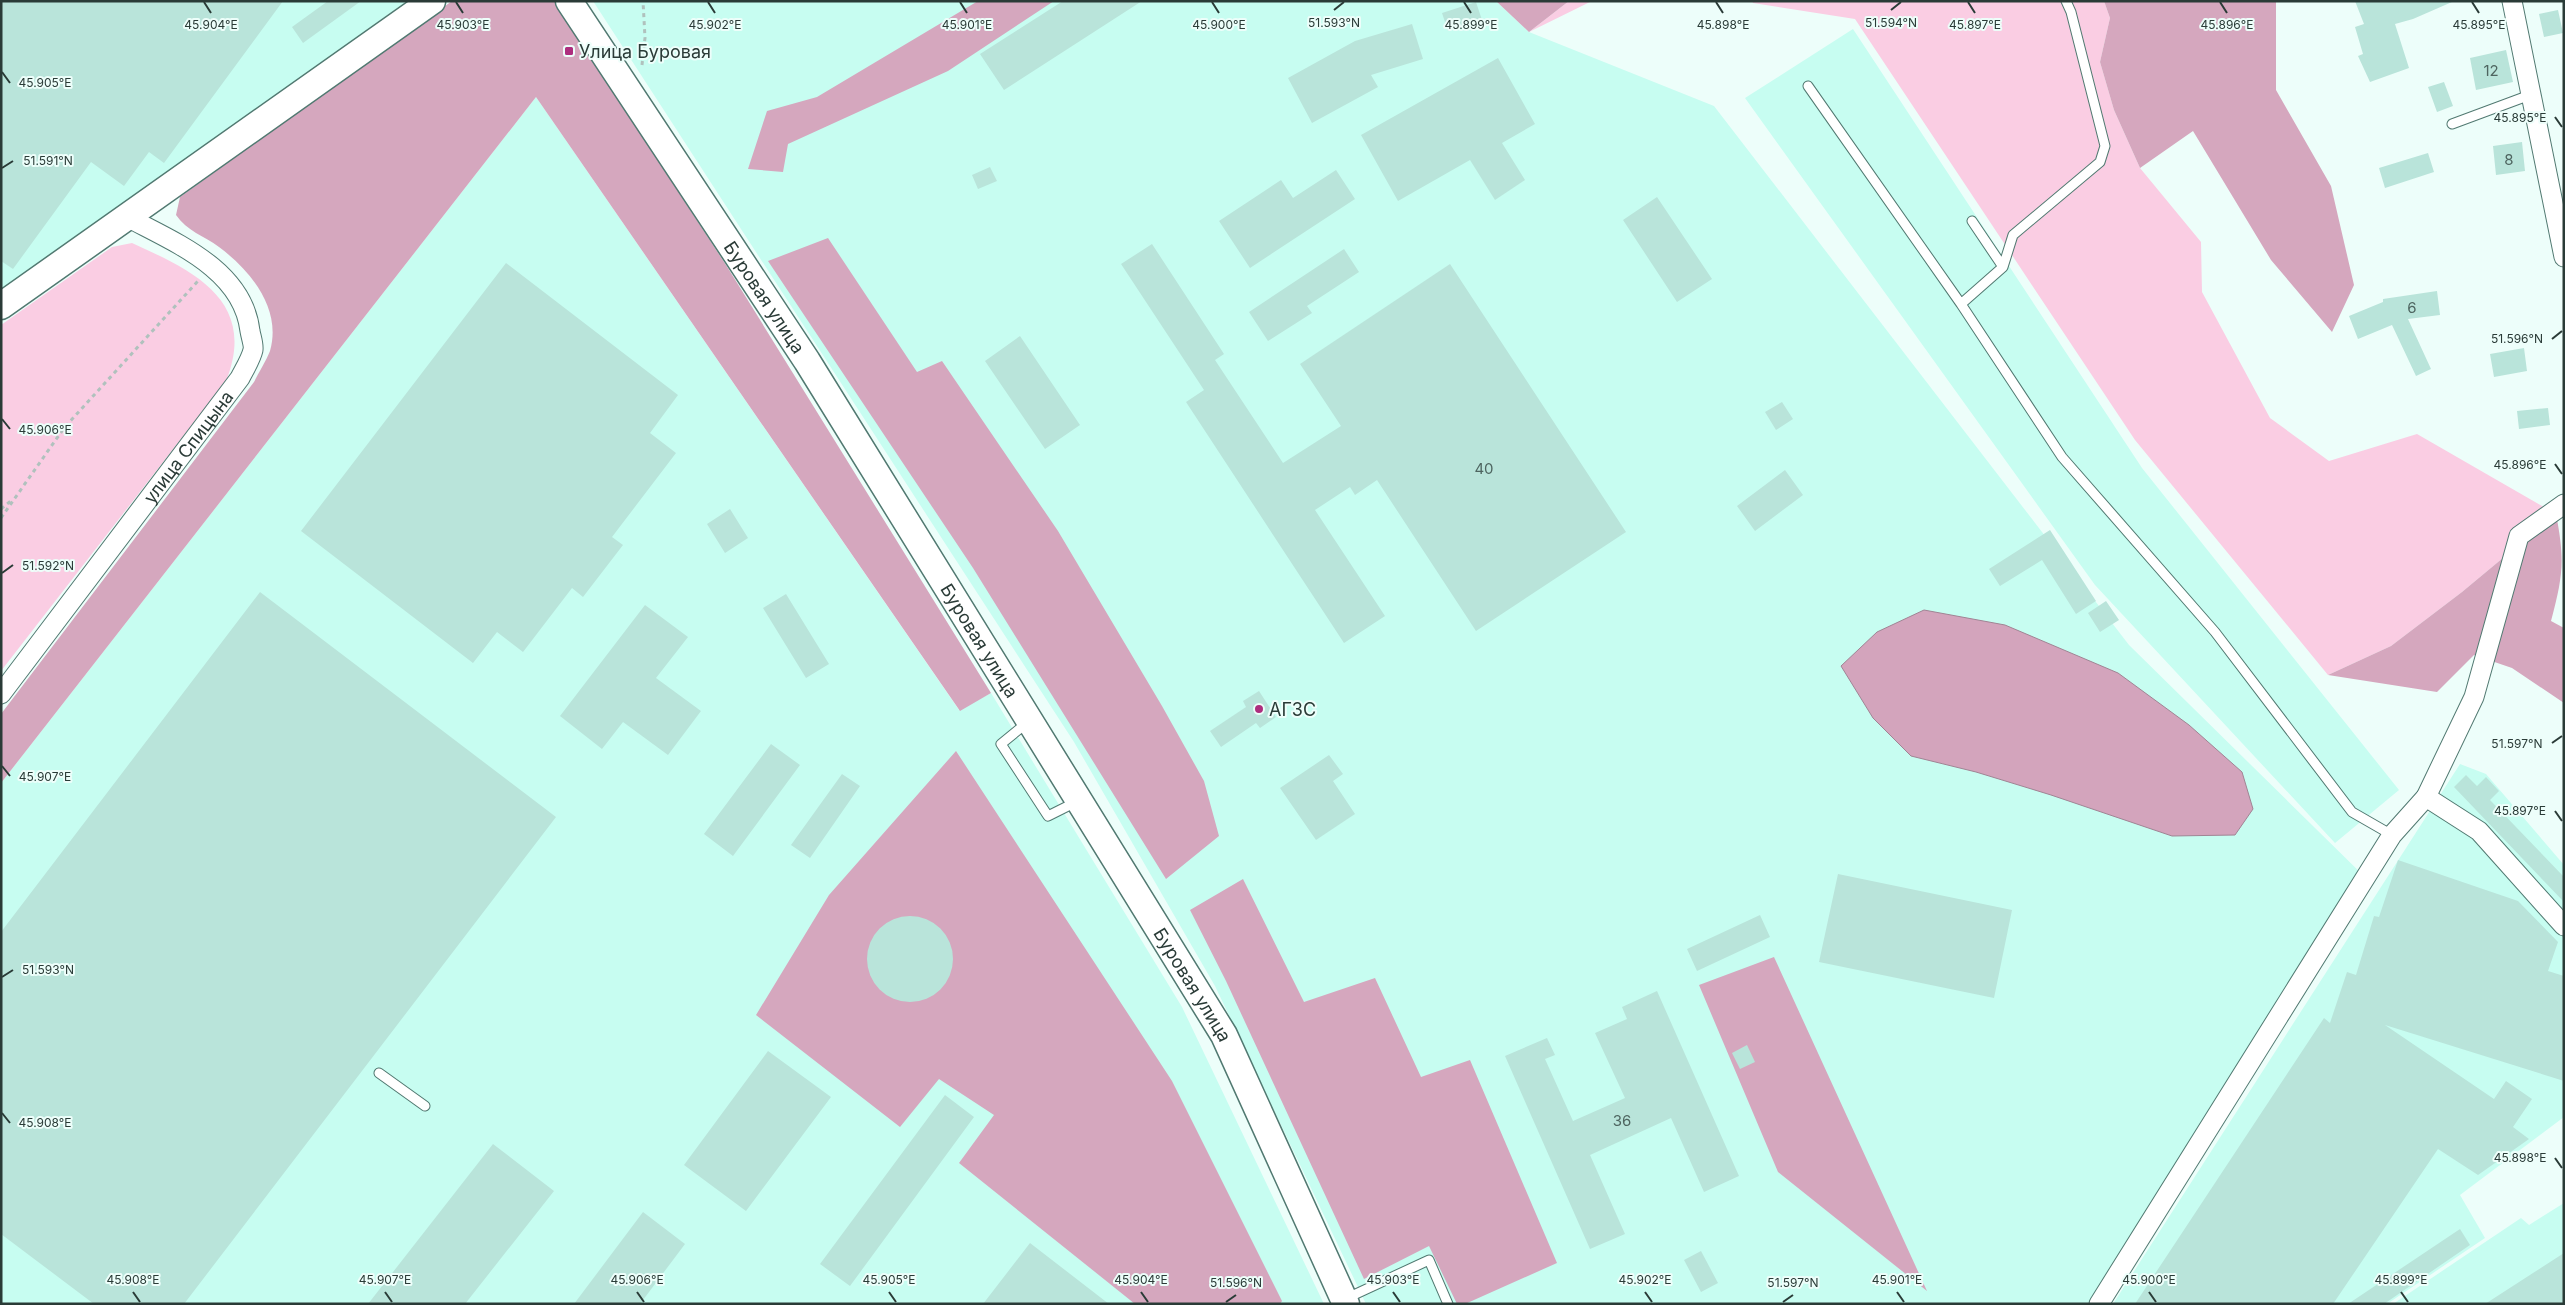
<svg xmlns="http://www.w3.org/2000/svg" width="2565" height="1305" font-family="Inter,sans-serif">
	<rect width="100%" height="100%" fill="#edfefa"/>
	<path fill="#c7fdf1" d="M1,1H407L1,292Z
		M593,1H1496L1529,32L1714,106L2129,645L2370,882L2088,1304H1366L1215,986L1074,742Z
		M1853,29L2142,468L2399,790L2335,843L2095,585L1745,98Z
		M536,97L959,710L991,693L1182,1007L1324,1304H1V783Z
		M2460,764L2486,774L2564,865V1117L2460,1195L2485,1238L2387,1304H2113Z
		M2564,1203V1304H2393L2521,1218L2529,1225Z"/>
	<path fill="#facde3" d="M1569,1H1592L1529,32Z
		M1752,1H2104L2110,18L2100,62L2114,110L2140,168L2201,242L2202,292L2270,418L2329,461L2417,434L2556,514L2462,592L2391,646L2328,675L2135,440L1855,19L1753,3Z
		M132,243C194,271 258,301 226,381L1,671V325L112,247Z"/>
	<path fill="#d5a7be" d="M452,1H554L726,265L991,693L960,711L536,97L1,783V714L254,382C259,372 266,361 270,351C282,309 251,271 219,247C204,236 187,231 176,215L180,197Z
		M978,1H1054L948,71L788,144L783,172L748,169L767,111L817,97Z
		M1496,1H1569L1529,32Z
		M2104,1H2276V90L2331,186L2354,285L2332,332L2271,260L2193,131L2140,168L2114,110L2100,62L2110,18Z
		M828,238L917,372L942,361L1058,531L1162,706L1204,781L1219,836L1166,879L973,568L768,261Z
		M2556,514C2565,560 2563,576 2551,621L2564,628V703L2512,668L2474,655L2437,692L2328,675L2391,646L2462,592Z
		M956,751L1172,1081L1282,1301L1280,1304H1135L959,1163L994,1115L939,1079L900,1127L756,1015L829,895Z
		M1243,879L1304,1002L1375,978L1421,1077L1470,1060L1557,1263L1465,1304H1457L1429,1246L1364,1279L1226,981L1190,910Z
		M1774,957L1927,1291L1778,1172L1699,985Z"/>
	<path fill="#d3a4bc" stroke="#a08494" d="M1924,610L2005,625L2118,673L2189,725L2242,772L2253,809L2235,835L2172,836L2051,795L1976,772L1911,756L1873,718L1841,666L1877,632Z"/>
	<path fill="#b9e4da" d="M1,1H283L164,163L149,152L124,186L91,162L13,269L1,261Z
		M328,1H361L303,43L292,27Z
		M1063,1H1142L1004,90L980,54Z
		M2355,1H2451L2452,2L2413,19L2395,24L2409,68L2370,82L2358,56L2363,54L2355,27L2364,24Z
		M1476,2L1482,20L1448,31L1442,13Z
		M2558,10L2563,33L2544,37L2539,14Z
		M1412,24L1423,59L1371,75L1378,87L1312,123L1288,78L1355,41Z
		M2506,50L2513,82L2476,90L2470,58Z
		M1498,58L1535,124L1502,143L1525,180L1495,200L1470,160L1398,201L1361,135Z
		M2444,82L2453,106L2437,112L2428,87Z
		M2522,142L2525,171L2496,175L2493,146Z
		M2428,153L2434,172L2385,188L2379,168Z
		M990,167L997,181L978,189L972,175Z
		M1336,170L1355,199L1250,268L1219,221L1281,180L1293,198Z
		M1657,197L1712,279L1677,302L1623,220Z
		M1152,244L1224,354L1215,360L1283,463L1341,426L1300,364L1450,264L1626,532L1476,631L1377,480L1355,495L1350,487L1315,510L1385,616L1344,643L1186,402L1204,390L1121,264Z
		M1344,249L1359,272L1307,306L1312,313L1268,341L1249,312Z
		M506,263L678,395L650,433L676,453L612,537L623,545L583,597L572,588L523,652L497,632L473,663L301,531Z
		M2437,291L2440,315L2408,319L2431,369L2416,376L2392,325L2358,339L2349,316L2383,302V299Z
		M1020,336L1080,425L1045,449L985,361Z
		M2524,348L2527,371L2494,377L2490,354Z
		M1782,402L1793,419L1776,430L1765,412Z
		M2548,408L2550,425L2519,429L2517,411Z
		M1785,470L1803,495L1755,531L1737,506Z
		M730,509L748,538L725,553L707,524Z
		M2050,530L2096,601L2076,614L2042,560L2000,586L1989,569Z
		M260,592L556,817L184,1304H94L1,1234V932Z
		M786,594L829,664L806,678L763,608Z
		M2106,601L2119,620L2100,632L2088,613Z
		M645,605L688,637L656,678L701,711L668,755L623,722L602,749L560,716Z
		M1259,691L1276,717L1260,728L1256,723L1221,747L1210,731L1246,707L1243,701Z
		M771,744L800,765L733,856L704,834Z
		M1329,755L1343,774L1333,781L1355,814L1316,840L1280,788Z
		M842,774L860,786L810,858L791,845Z
		M2466,775L2477,786L2486,777L2499,791L2490,800L2564,877V902L2454,787Z
		M2398,860L2518,901L2558,942L2548,971L2564,976V1081L2385,1025L2494,1099L2506,1081L2532,1099L2513,1127L2529,1139L2478,1175L2438,1149L2333,1304H2135L2324,1018L2330,1023L2347,972L2356,975L2374,916L2379,917Z
		M1838,874L2012,910L1994,998L1819,962Z
		M1760,915L1770,937L1697,971L1687,949Z
		M867 959a43 43 0 1 1 86 0a43 43 0 1 1-86 0Z
		M1657,991L1739,1176L1704,1192L1671,1118L1590,1155L1625,1234L1590,1249L1505,1056L1547,1038L1555,1055L1545,1059L1573,1121L1625,1098L1595,1033L1627,1019L1622,1007Z
		M1747,1045L1755,1062L1740,1069L1732,1053Z
		M768,1051L831,1097L746,1211L684,1165Z
		M945,1095L974,1117L850,1286L820,1264Z
		M493,1144L554,1191L465,1304H368Z
		M643,1212L685,1244L640,1304H574Z
		M2460,1229L2470,1245L2384,1304H2348Z
		M1030,1243L1109,1304H983Z
		M1701,1251L1718,1283L1701,1292L1684,1260Z
		M2564,1253V1304H2485Z"/>
	<g fill="none" stroke-linecap="round" stroke-linejoin="round">
		<g stroke="#517971" stroke-width="11">
			<path id="lane" d="M1808,86L1961,304L2062,457L2215,632L2352,812L2392,835
				M2452,124L2530,95
				M1972,221L2003,267
				M1961,304L2003,267L2013,235L2100,162L2105,146L2071,12L2066,1
				M1028,722L1001,744L1048,816L1076,802
				M379,1073L425,1106
				M1345,1299L1429,1260L1448,1304"/>
		</g>
		<g stroke="#517971" stroke-width="21">
			<g id="street">
				<path d="M2512,1L2564,257"/>
				<path id="s1" d="M1,694L240,378C244,370 251,359 253,350C254,345 251,337 250,331C243,270 176,243 129,218"/>
				<path d="M2426,797L2479,831L2564,926"/>
				<path d="M2099,1304L2392,835L2426,797L2474,697L2519,536L2564,504"/>
			</g>
		</g>
		<g stroke="#517971" stroke-width="29">
			<g id="secondary">
				<path id="s2" d="M569,1L807,361L1224,1035L1346,1304"/>
				<path d="M1,306L432,1"/>
			</g>
		</g>
		<path stroke="#b0c1bd" stroke-width="3" stroke-dasharray="4 4" stroke-linecap="butt" d="M642,65L645,38L643,1
			M1,509L13,499
			M1,518L64,428L198,281"/>
		<use href="#lane" stroke="#fff" stroke-width="9"/>
		<use href="#street" stroke="#fff" stroke-width="19"/>
		<use href="#secondary" stroke="#fff" stroke-width="26"/>
	</g>
	<path fill="none" stroke="#2a3b37" stroke-width="2" d="M204,2L211,13M456,2L463,13M708,2L715,13M960,2L967,13M1212,2L1219,13M1464,2L1471,13M1716,2L1723,13M1968,2L1975,13M2220,2L2227,13M2472,2L2479,13M1334,10L1344,2M1891,10L1901,2M2,72L10,83M2555,117L2562,127M2,168L13,161M2552,339L2562,331M2,419L10,429M2555,464L2562,474M2,573L13,565M2552,743L2562,736M2,766L10,776M2555,811L2562,821M2,977L13,970M2,1113L10,1123M2555,1158L2562,1168M133,1292L140,1302M385,1292L392,1302M637,1292L644,1302M889,1292L896,1302M1141,1292L1148,1302M1393,1292L1400,1302M1645,1292L1652,1302M1897,1292L1904,1302M2149,1292L2156,1302M2401,1292L2408,1302M1226,1302L1236,1295M1783,1302L1793,1295"/>
	<g fill="#ad2e7e" stroke="#edfefa" stroke-width="2">
		<rect x="564" y="46" width="10" height="10" rx="2.5"/>
		<circle cx="1259" cy="709" r="5"/>
	</g>
	<g text-anchor="middle" dominant-baseline="central" stroke-width="4" stroke-linejoin="round" paint-order="stroke">
		<g font-size="15" fill="#4e6560">
			<text x="2491" y="70">12</text>
			<text x="2509" y="159">8</text>
			<text x="2412" y="307">6</text>
			<text x="1484" y="468">40</text>
			<text x="1622" y="1120">36</text>
		</g>
		<g font-size="18" fill="#2a3b37" stroke="#edfefa" text-anchor="start">
			<text x="579" y="51">Улица Буровая</text>
			<text x="1269" y="709">АГЗС</text>
		</g>
		<g font-size="18" fill="#2a3b37" stroke="#edfefa">
			<text stroke="none"><textPath href="#s2" startOffset="355">Буровая улица</textPath></text>
			<text stroke="none"><textPath href="#s1" startOffset="310">улица Спицына</textPath></text>
			<text stroke="none"><textPath href="#s2" startOffset="760">Буровая улица</textPath></text>
			<text stroke="none"><textPath href="#s2" startOffset="1165">Буровая улица</textPath></text>
		</g>
	</g>
	<g font-size="12" text-anchor="middle" fill="#2a3b37" stroke="#edfefa" stroke-width="4" stroke-linejoin="round" paint-order="stroke">
		<text x="1334" y="27">51.593°N</text>
		<text x="1891" y="27">51.594°N</text>
		<text x="211" y="29">45.904°E</text>
		<text x="463" y="29">45.903°E</text>
		<text x="715" y="29">45.902°E</text>
		<text x="967" y="29">45.901°E</text>
		<text x="1219" y="29">45.900°E</text>
		<text x="1471" y="29">45.899°E</text>
		<text x="1975" y="29">45.897°E</text>
		<text x="2227" y="29">45.896°E</text>
		<text x="1723" y="29">45.898°E</text>
		<text x="2479" y="29">45.895°E</text>
		<text x="45" y="87">45.905°E</text>
		<text x="2520" y="122">45.895°E</text>
		<text x="48" y="165">51.591°N</text>
		<text x="2517" y="343">51.596°N</text>
		<text x="45" y="434">45.906°E</text>
		<text x="2520" y="469">45.896°E</text>
		<text x="48" y="570">51.592°N</text>
		<text x="2517" y="748">51.597°N</text>
		<text x="45" y="781">45.907°E</text>
		<text x="2520" y="815">45.897°E</text>
		<text x="48" y="974">51.593°N</text>
		<text x="45" y="1127">45.908°E</text>
		<text x="2520" y="1162">45.898°E</text>
		<text x="133" y="1284">45.908°E</text>
		<text x="385" y="1284">45.907°E</text>
		<text x="637" y="1284">45.906°E</text>
		<text x="889" y="1284">45.905°E</text>
		<text x="1141" y="1284">45.904°E</text>
		<text x="1393" y="1284">45.903°E</text>
		<text x="1645" y="1284">45.902°E</text>
		<text x="1897" y="1284">45.901°E</text>
		<text x="2149" y="1284">45.900°E</text>
		<text x="2401" y="1284">45.899°E</text>
		<text x="1236" y="1287">51.596°N</text>
		<text x="1793" y="1287">51.597°N</text>
	</g>
	<rect width="2565" height="1305" fill="none" stroke="#2a3b37" stroke-width="5"/>
</svg>
